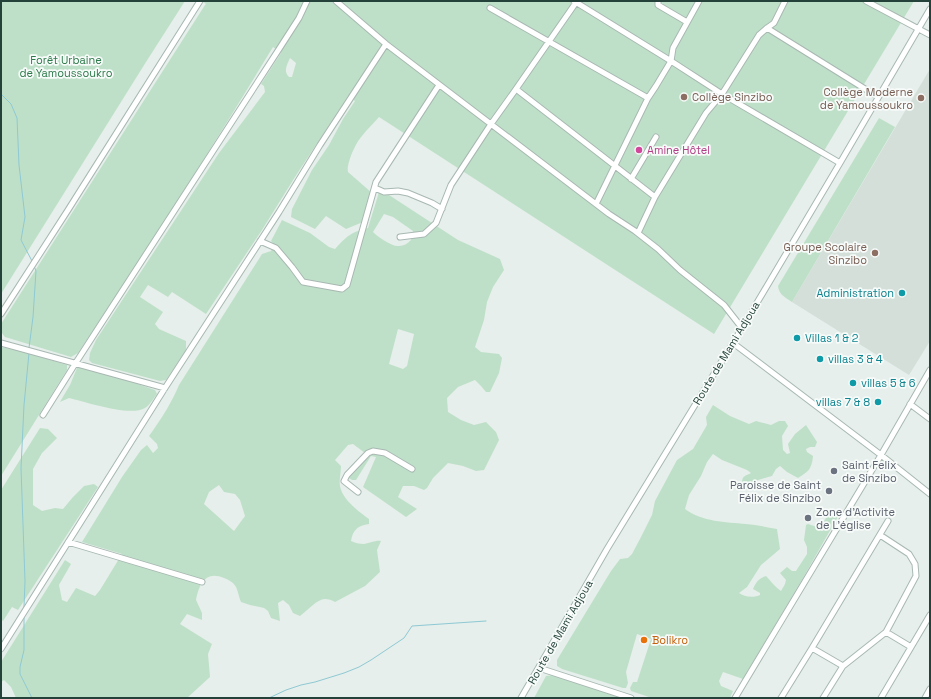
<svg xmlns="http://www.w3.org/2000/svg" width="931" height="699" font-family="'Space Grotesk',sans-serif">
	<rect width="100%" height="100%" fill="#e6efeb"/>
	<path fill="#d4dfda" d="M930,69V341L909,375L792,302Z"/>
	<path fill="#bfe0c8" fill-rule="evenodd" d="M1,1H185L146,62L1,294Z
		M202,1H914L714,334L379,117C374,123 367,129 362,136C356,142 346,164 348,172L372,193L363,222L346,229L326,216L315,229L291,217L292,209L312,170L329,145L343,119L355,101L348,96L295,177L262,230L206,314L172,292L168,297L148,285L140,297L163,312L155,324L159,329L186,341V350L166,380L160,381L92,363L89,360L90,353L96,340L219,153L265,92L264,86L261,84L281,53L273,47C210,151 145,253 78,353L71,357L5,337L1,332V324L205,5L206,4ZM290,58L296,63L292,77H289C283,71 287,65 290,58Z
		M879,118L895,127L792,302C785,297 779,295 778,286Z
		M379,192L389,195L458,240L500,259L504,270L493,287L487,302L484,320L475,347L481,352L499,354L502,358L499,373L490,392H486L481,386L475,380L458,387L447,398L448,412L461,420L474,425L486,422L496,432L499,440L484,470L476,471L463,466L448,463L433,478L427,488L424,490L414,486H403L398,497L417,509L406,517L363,487L376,457L371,456L356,480H352L349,478V475L365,453L353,444L348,445L335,460L341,466C341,472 339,480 340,486C342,499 359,512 369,519V524C358,526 353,529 351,541C355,543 359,544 364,544C371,543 375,540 381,541L377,550L380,572L365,586L335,602C332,600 328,599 325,599C317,599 307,611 300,616L293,613L289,605L283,600L278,603L280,621L271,618L268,611L264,608L250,605L241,602C239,598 238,591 236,587C233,582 229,580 224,578C205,570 199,585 196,600L202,613V620L187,614L180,624L212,644L208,654L210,677L187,698H16L11,687L4,680L1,682V662L65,560L71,564L59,585L62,600L67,602L76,588L95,596L100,590L122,554L82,542L122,477L141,450L147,445L153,453L158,448L157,444L149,436C161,419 171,404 179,385L262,254L271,251L274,244L271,241L282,220L310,233L329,247L335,249C347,236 351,232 368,228ZM384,214L393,217L413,231L411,240C408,243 404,246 399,246C392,247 378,237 373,232ZM398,329L414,334L407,366L403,369L389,364ZM219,485L224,492L235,494L240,500L245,516L234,531L204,504L209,492Z
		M1,347L21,351L67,365V370L1,476Z
		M77,368H83L132,382L155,390L157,394C154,398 149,406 145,408C130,417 86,402 69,398L60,402L64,395L70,385Z
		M713,405L730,416L749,424L756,421L771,425L779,421H785L788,426L782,436L783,450L787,454L790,453L788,444L795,434L806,425L817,442L815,447H810L806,449L807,452L813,456C812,469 808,472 798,478L787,472L780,466L776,469L772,476L758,480L746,486L742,483C742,475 746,476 751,473L747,470L722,460L713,454L707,462L701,476L689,495L685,509C702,522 726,522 746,524C757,525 767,527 777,529L780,549L761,565L747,587L739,593C744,597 754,598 760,595V593L753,589C756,582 759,578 766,576C771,581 775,587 781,591L785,584L786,580L780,573L787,567L792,571H796L807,554V547L804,540L806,525L808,524L817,527L821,526L831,510H836L840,513L803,578L743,679L723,672L719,681L721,686L733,691L730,698H652L631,691L630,688L633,682H637L651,639L637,634L626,672L628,683L626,688H623L562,669L557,666V660L611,571L620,559L628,558L632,554L641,537L652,515L655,501L677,460L693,449L707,425L706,417Z
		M40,428L48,429L57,438L42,453L33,469V505L42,511L55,508L63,509L73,497L84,486L94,484L98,487L18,610L12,607L3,621L1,619V490Z
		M554,675L623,698H534L546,676Z"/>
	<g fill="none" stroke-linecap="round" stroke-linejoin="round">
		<path stroke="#8ec9d4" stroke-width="1" d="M1,94L11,104L17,118L19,165L25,217L21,240L32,261
			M29,348L33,317L36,271L34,266
			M24,607L25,581L21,468L24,405L29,353
			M24,617V650L20,667V674L32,698
			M269,698L286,690L301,685L315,682L344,673L359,667L371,660L404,638L412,626L486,621"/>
		<g stroke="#a8b8b2" stroke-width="7">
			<path id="minor" d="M336,1L386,44L609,214L635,231L658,249L680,270L724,305L742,328
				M574,1L671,61L722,94L840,163
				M658,1V5L687,22
				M866,1L930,35
				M490,8L648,98
				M767,28L878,97
				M516,89L655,197
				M631,179L656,137
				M375,188L384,192L398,191L408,193L432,203L442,209
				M596,204L648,98L656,86L671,61L673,48L699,1
				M638,233L655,197L706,113L722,94L759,35L767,28L774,23L785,1
				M400,237L424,234L436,223L451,185L491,124L516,89L577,1
				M260,241L276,248L292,267L303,282L342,289L347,285L376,182L439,85
				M1,314L68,210L200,1
				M1,343L165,388
				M733,343L881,455L930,494
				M910,404L930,419
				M43,415L75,364L281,46L299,18L307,1
				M358,492L344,481L347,475L368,453L373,451L385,453L412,469
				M68,542L202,582
				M886,632L911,647
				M812,648L843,666
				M1,649L165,388L279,212L320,145L386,44
				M539,668L631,698
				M521,698L607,549L742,328L840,163L930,9
				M735,698L881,455L930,370
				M781,698L812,648L888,521
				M823,698L843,666L886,632L916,576L915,564L909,554L880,535
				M881,698L930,615
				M925,698L930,689"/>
		</g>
		<use href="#minor" stroke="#fff" stroke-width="5"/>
	</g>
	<g fill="#8d6e63" stroke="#f7fbf9" stroke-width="1.5">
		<circle cx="684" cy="97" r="4"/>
		<circle cx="921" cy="98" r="4"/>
		<circle cx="875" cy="253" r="4"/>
	</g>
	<circle fill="#d1479c" stroke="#f7fbf9" stroke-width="1.5" cx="639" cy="150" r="4"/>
	<g fill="#0f9aa8" stroke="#f7fbf9" stroke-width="1.5">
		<circle cx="902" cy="293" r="4"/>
		<circle cx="797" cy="338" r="4"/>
		<circle cx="820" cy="359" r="4"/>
		<circle cx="853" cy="383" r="4"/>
		<circle cx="878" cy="402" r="4"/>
	</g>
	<g fill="#6b7280" stroke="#f7fbf9" stroke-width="1.5">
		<circle cx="834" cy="471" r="4"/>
		<circle cx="829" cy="491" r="4"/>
		<circle cx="808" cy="518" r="4"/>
	</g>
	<circle fill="#e8710a" stroke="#f7fbf9" stroke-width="1.5" cx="644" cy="640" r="4"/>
	<g text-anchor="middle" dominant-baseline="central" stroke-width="3.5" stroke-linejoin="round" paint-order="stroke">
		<g font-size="11" fill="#2d7a4b" stroke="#f7fbf9">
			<text x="66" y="60">Forêt Urbaine<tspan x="66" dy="13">de Yamoussoukro</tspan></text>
		</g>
		<g font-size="11" fill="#785e54" stroke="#f7fbf9" text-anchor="end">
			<text x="913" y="92">Collège Moderne<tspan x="913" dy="13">de Yamoussoukro</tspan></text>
			<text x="692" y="97" text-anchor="start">Collège Sinzibo</text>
			<text x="867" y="247">Groupe Scolaire<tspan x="867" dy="13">Sinzibo</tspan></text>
		</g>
		<g font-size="11" fill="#b23c85" stroke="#f7fbf9" text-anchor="start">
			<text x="647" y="150">Amine Hôtel</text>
		</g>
		<g font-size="11" fill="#0d838f" stroke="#f7fbf9" text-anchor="start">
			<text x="894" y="293" text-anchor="end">Administration</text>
			<text x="805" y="338">Villas 1 &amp; 2</text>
			<text x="828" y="359">villas 3 &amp; 4</text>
			<text x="861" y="383">villas 5 &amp; 6</text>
			<text x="870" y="402" text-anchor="end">villas 7 &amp; 8</text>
		</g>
		<g font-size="11" fill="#24423a" stroke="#f7fbf9">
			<text transform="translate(726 353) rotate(-59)">Route de Mami Adjoua</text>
			<text transform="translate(560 632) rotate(-60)">Route de Mami Adjoua</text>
		</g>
		<g font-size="11" fill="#5b616d" stroke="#f7fbf9" text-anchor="start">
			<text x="842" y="465">Saint Felix<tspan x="842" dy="13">de Sinzibo</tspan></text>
			<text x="821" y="485" text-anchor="end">Paroisse de Saint<tspan x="821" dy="13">Félix de Sinzibo</tspan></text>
			<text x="816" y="512">Zone d'Activite<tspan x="816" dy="13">de L'église</tspan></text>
		</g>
		<g font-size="11" fill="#c56008" stroke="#f7fbf9" text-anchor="start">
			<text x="652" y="640">Bolikro</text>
		</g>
	</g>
	<rect width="931" height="699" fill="none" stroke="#24423a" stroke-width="4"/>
</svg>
